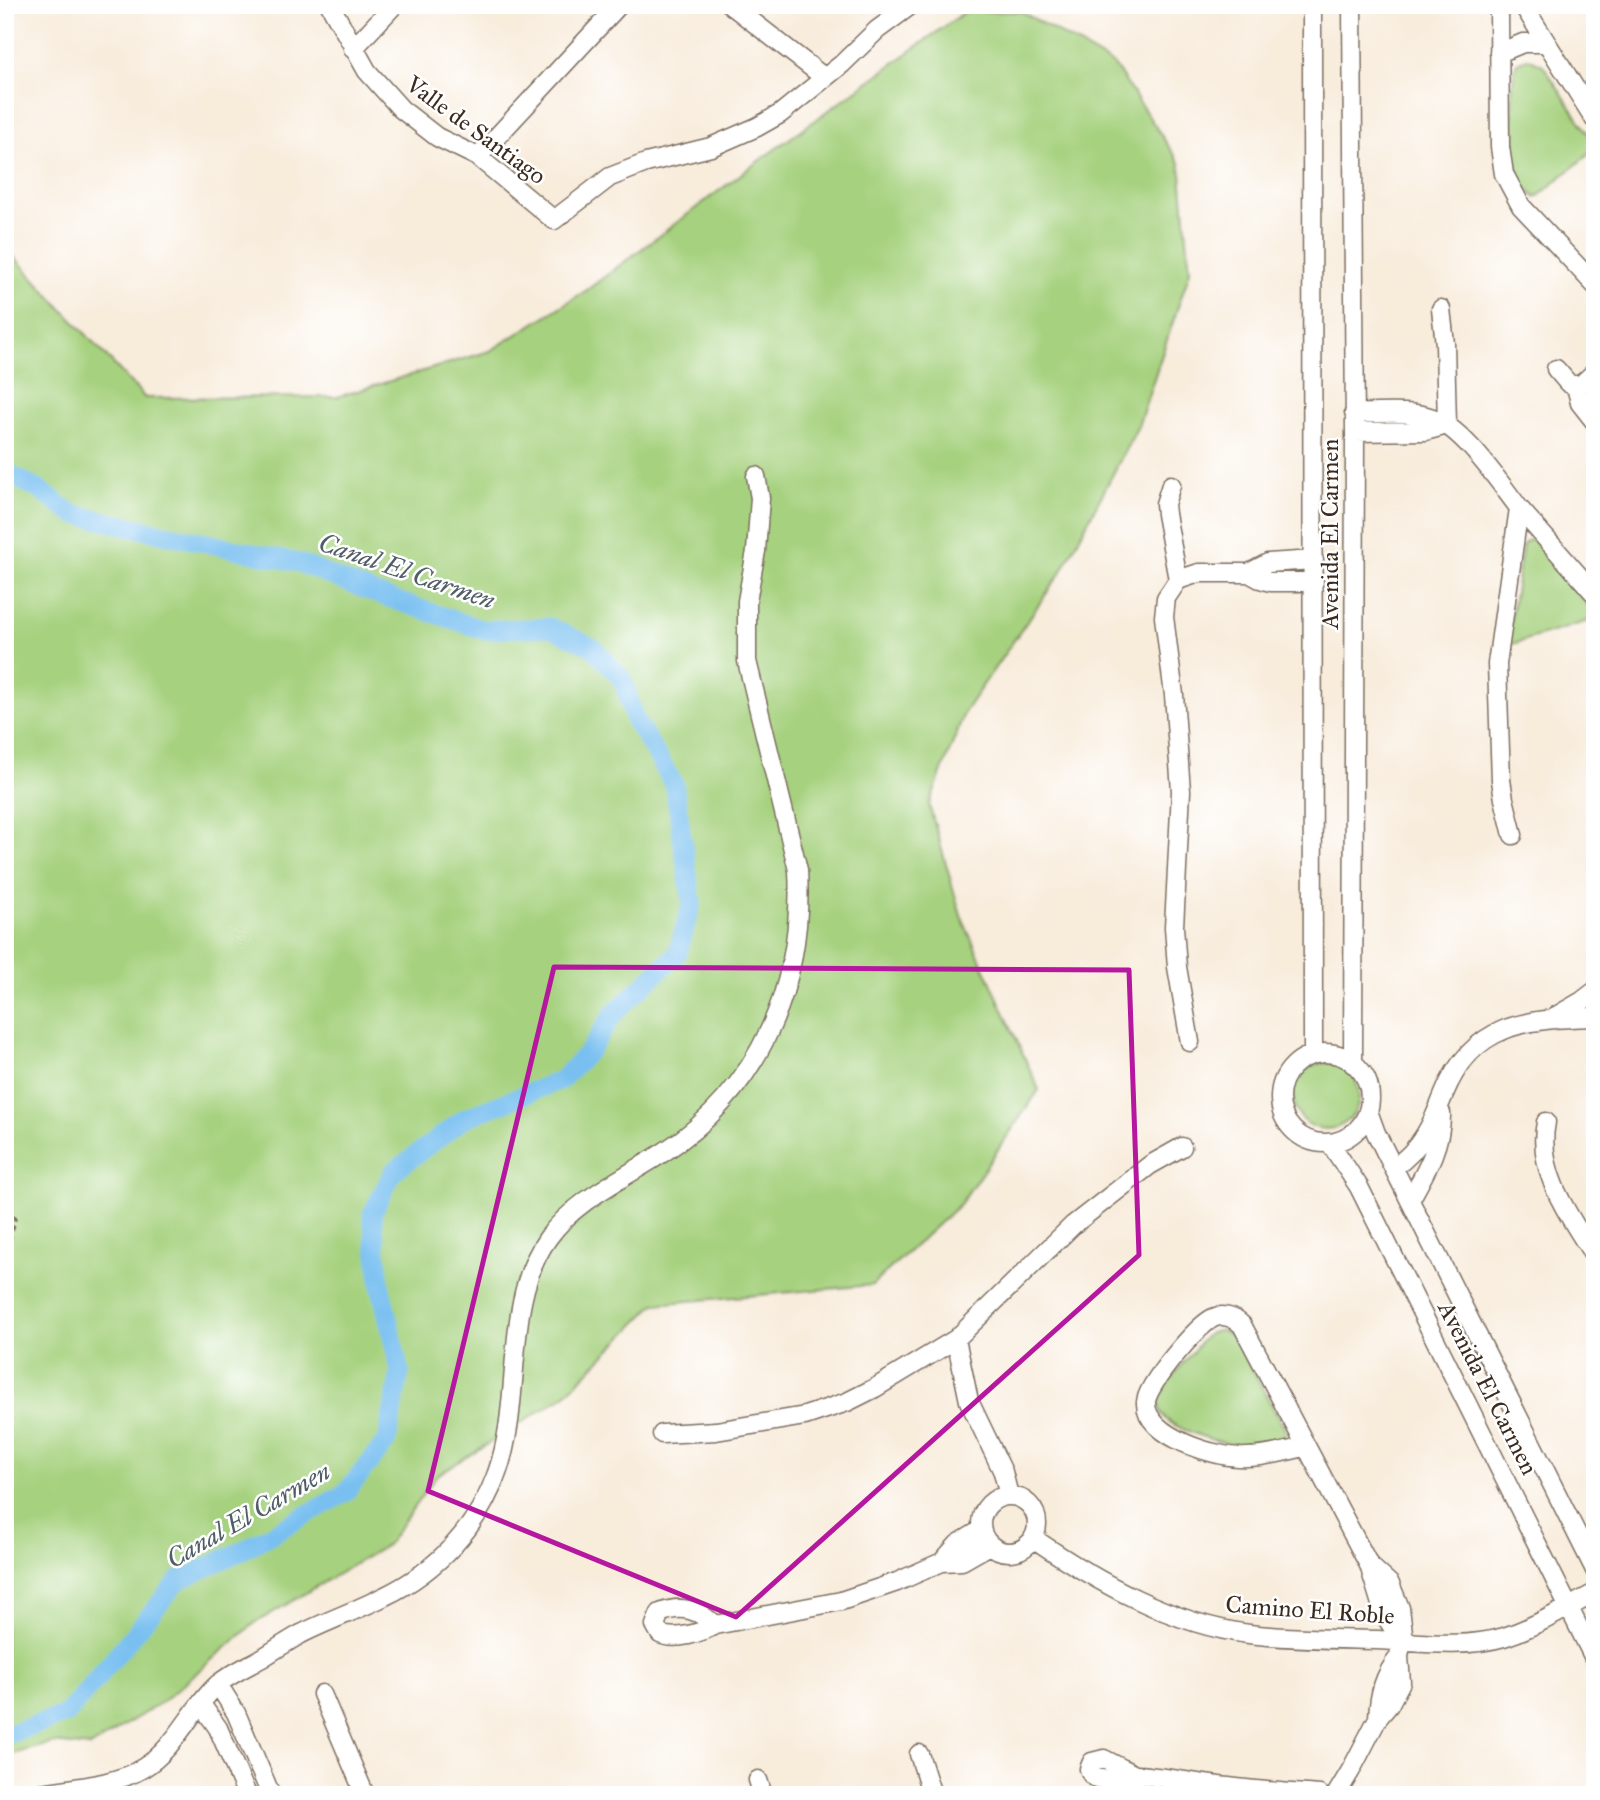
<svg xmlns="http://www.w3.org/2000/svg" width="1600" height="1800" font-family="'IM FELL Great Primer',serif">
	<rect width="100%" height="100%" fill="#fff"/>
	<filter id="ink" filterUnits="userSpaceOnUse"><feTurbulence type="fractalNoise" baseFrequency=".0143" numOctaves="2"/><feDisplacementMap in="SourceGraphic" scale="14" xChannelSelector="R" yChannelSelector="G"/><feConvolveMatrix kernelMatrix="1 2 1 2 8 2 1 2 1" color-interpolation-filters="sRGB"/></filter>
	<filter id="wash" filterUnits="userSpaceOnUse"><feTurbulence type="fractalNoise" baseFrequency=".00686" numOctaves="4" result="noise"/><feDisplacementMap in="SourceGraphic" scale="28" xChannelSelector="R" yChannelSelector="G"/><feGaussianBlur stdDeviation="1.57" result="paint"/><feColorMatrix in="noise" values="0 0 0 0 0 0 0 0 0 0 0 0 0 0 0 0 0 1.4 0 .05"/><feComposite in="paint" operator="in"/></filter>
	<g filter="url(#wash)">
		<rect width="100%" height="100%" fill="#f8ecdb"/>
		<path fill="#a6d17e" stroke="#707e4e" stroke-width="2" d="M966,11L1022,12L1114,65L1180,163L1190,271L1138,426L1062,571L965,711L929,805L961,916L1039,1090L960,1204L872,1285L655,1304L564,1396L436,1476L387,1545L255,1623L162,1702L90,1747L53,1743L5,1756V247L145,398L337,397L490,351L587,290L760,160Z
			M1528,58L1543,65L1595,144V149L1536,198C1528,190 1521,183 1518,172C1512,154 1509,79 1517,63Z
			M1531,539L1536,542L1595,614V619L1509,645V629L1523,544Z
			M1293 1096a33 33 0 1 1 66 0a33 33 0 1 1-66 0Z
			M1221,1330L1234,1337L1286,1431C1284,1467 1181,1434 1166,1419C1160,1414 1158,1406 1160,1399C1162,1385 1194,1351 1204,1338L1210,1333Z"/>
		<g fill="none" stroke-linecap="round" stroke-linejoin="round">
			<path stroke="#79c0f1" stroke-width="19" d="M5,472L38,489L73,514L299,563L376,594L484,630L550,627L594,648L623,680L635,720L674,784L692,903L677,954L615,1012L589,1051L561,1080L465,1118L393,1172L372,1214L381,1288L400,1372L387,1441L345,1493L243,1550L178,1581L67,1714L5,1735"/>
		</g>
	</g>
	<g filter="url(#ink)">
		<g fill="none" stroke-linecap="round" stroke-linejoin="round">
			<g stroke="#7d6e60" stroke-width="21">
				<path id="minor" d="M330,5L367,71L401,109L437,137L478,157L554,220L610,177L646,163L711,147L757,127L780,114L842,64L877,30L911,5
					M731,5L825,78
					M1312,5L1313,1055
					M1352,5L1355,432L1353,1064
					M1499,5L1500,147L1504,174L1521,206L1595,285
					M1523,5L1595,120
					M353,49L394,5
					M1499,53L1523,43H1546
					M478,157L619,5
					M1441,309L1445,344L1447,425
					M1556,369L1568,383L1576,386L1583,383L1595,372
					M1576,386L1580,403L1595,422
					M1354,413C1378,414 1407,410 1430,417C1462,426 1499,482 1519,508L1497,664L1501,780L1504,799L1513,835
					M1355,432L1425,431L1447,425
					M1171,485L1165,504L1166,514L1178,580
					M1519,508L1595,594
					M1249,573L1268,563L1314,560
					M1556,1016L1582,1001L1595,991
					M1190,1042L1177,967L1174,927L1181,791L1174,695L1164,617L1166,598L1178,580L1199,573H1249L1260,579L1270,582H1314
					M1280 1098a45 45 0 1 1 90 0a45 45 0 1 1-90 0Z
					M1368,1111L1376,1133L1595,1570
					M1546,1122C1536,1172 1569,1216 1595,1257
					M1330,1143L1359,1187L1595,1660
					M1394,1167C1421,1150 1433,1122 1444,1094C1473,1022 1528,1019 1595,1017
					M1410,1200C1425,1173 1442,1145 1441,1113
					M956,1339L969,1401L1003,1472L1009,1496
					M662,1434L716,1431L805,1416L847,1402L875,1388L956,1339L1073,1225L1150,1165L1182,1147
					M1305,1447C1286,1451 1266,1457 1247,1457C1219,1459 1144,1437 1146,1402C1147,1384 1197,1326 1213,1318C1223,1313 1235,1318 1242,1325L1369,1565L1384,1614L1402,1642
					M981 1524a28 28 0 1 1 56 0a28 28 0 1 1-56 0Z
					M1033,1538C1097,1582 1171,1624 1249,1634C1291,1639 1335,1639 1377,1640C1418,1642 1464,1649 1504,1637C1535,1627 1566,1608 1595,1593
					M942,1562L958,1544L981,1530
					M715,1625C699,1610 682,1604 660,1613L655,1625L660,1634C675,1641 701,1633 715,1625L841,1601L897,1582L942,1562L962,1561L990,1545
					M218,1684L236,1713L271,1795
					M322,1694L365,1795
					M201,1704L218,1728L247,1795
					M1378,1718C1379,1694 1384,1675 1399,1657
					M919,1754L932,1795
					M1133,1774L1104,1759L1092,1762L1089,1769C1095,1789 1122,1773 1137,1775C1167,1777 1198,1784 1228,1787C1258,1791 1289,1793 1320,1795
					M758,1780L763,1795
					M29,1795C65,1788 112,1787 143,1768C176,1748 190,1710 217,1685C230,1674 248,1666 262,1658C275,1650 288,1641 301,1634C329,1620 358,1610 385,1596C437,1571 478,1527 497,1473C524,1399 502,1302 548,1238C576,1199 625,1178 664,1152C761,1089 804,983 798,870L747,661V601L756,551L760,498L756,476
					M1336,1795L1351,1770L1378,1718L1389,1705L1401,1682L1399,1657L1403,1632L1400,1608L1390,1584L1369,1565"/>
			</g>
			<path stroke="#7d6e60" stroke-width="3.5" stroke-dasharray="5 5" stroke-linecap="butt" d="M5,1187L15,1220L5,1262"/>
			<use href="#minor" stroke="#fff" stroke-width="18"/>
		</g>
	</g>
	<path fill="none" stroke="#b5179e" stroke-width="5" stroke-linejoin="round" d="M554,967L1129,970L1139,1255L736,1617L428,1491Z"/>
	<g text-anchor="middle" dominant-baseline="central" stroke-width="5" stroke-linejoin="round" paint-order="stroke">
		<g font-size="24" fill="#3b2a1e" stroke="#fff">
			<text transform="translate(476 130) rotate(36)">Valle de Santiago</text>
			<text transform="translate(1330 534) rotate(-90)">Avenida El Carmen</text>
			<text transform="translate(1488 1388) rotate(63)">Avenida El Carmen</text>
			<text transform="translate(1310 1610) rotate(4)">Camino El Roble</text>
		</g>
		<g font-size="26" font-style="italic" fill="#515e68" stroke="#fff">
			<text transform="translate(407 571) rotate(19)">Canal El Carmen</text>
			<text transform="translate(248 1515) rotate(-30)">Canal El Carmen</text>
		</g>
	</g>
	<rect width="1600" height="1800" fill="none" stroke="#fff" stroke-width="28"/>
</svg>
